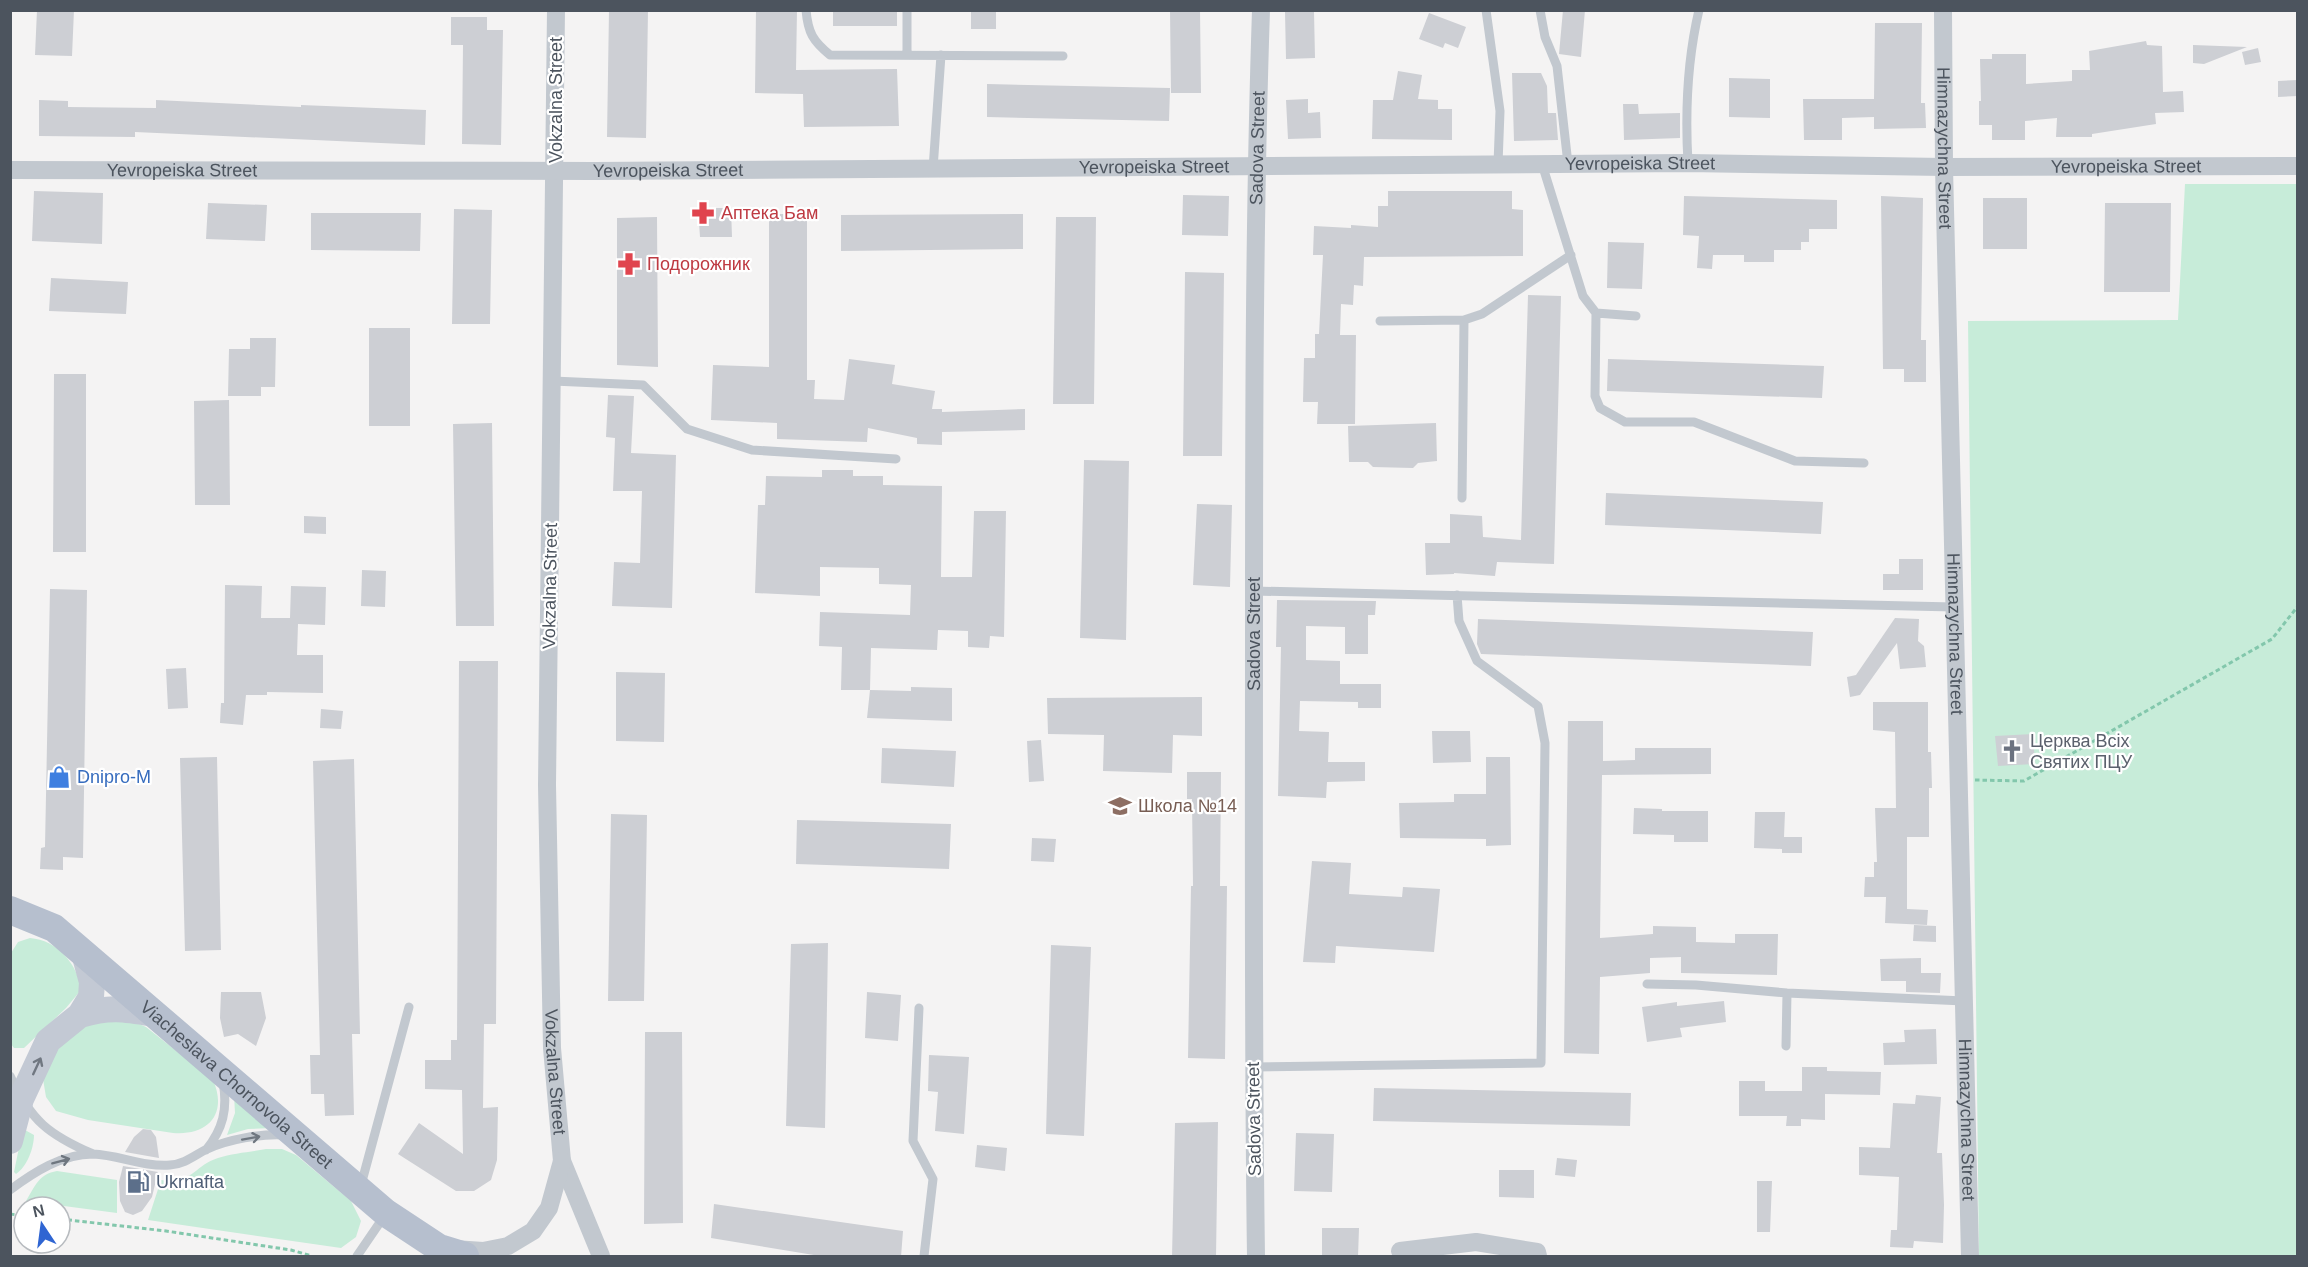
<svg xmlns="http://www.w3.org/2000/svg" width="2308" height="1267" font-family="Arial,sans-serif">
	<rect width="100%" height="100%" fill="#f4f3f3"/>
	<path fill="#c7ecd9" d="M2185,184H2297V1256H1979L1968,321L2178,320Z
		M30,938C57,940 78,964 81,990L66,1008L24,1048H14L11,1044V953L18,942Z
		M128,1019L146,1027L213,1080C228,1114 208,1136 173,1133L88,1120L56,1111L46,1097L43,1079L60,1044L89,1022Z
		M234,1095L272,1128L248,1129L227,1135L235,1113Z
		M25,1130L34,1135C34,1148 27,1167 16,1174L14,1172L22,1133Z
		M266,1149H282L296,1155L351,1201L361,1221L356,1237L341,1248L148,1220L161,1180C194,1184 193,1166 218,1158C233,1153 251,1152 266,1149Z
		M57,1171L117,1180V1213L26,1201C35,1186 39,1174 57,1171Z"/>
	<path fill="#cdcfd4" d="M37,10H74L72,56L35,55Z
		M609,10H648L646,138L607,137Z
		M756,10H797L796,70L897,69L899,126L804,127L803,94L755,93Z
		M833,10H897V26H833Z
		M971,10H996V29H971Z
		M1170,10H1200L1201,93H1171Z
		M1563,10H1585L1581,57L1559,54Z
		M1285,12H1314L1315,58L1286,59Z
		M1429,13L1466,27L1458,48L1445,43L1443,48L1419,39Z
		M451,17H487V30H503L501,145L462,144L463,45H451Z
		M1875,23H1922L1921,103H1925L1926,128L1874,129V117L1842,118V140H1804L1803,99H1874Z
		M2146,41L2147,45L2162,46L2163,92L2183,91L2184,112L2155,113L2156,124L2092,134V137H2056L2057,118L2025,121V140H1992V125H1979V101H1981L1980,59H1992V54H2026V84L2072,81V70H2090L2089,51Z
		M2193,45L2247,47L2204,64L2193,63Z
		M2258,48L2261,62L2245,65L2242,52Z
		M1398,71L1422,75L1418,99L1438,100V109H1452V140L1372,139L1373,100H1393Z
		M1512,73H1541L1547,86L1548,113H1556L1558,140L1514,141Z
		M1729,78L1770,79V118L1729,117Z
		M2298,80V96L2278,97V81Z
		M987,84L1170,88L1169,121L987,117Z
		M1308,99V113L1320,112L1321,138L1288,139L1286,100Z
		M39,100L68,101V107L156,108V100L301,107V105L426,110L425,145L135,132V137L39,136Z
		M1623,104H1638L1639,114L1680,113V138L1624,140Z
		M34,191L103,193L102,244L32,241Z
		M1388,191H1512V209L1523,210V256L1364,257L1363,286L1354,285L1353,305L1341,304L1340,335H1356L1355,424H1317L1318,402H1303L1304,358H1315V334H1319L1323,255H1313L1314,226L1351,228V225L1378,227V206H1388Z
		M1183,195L1229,196L1228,236L1182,235Z
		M1684,196L1837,200V229H1809V242H1801V250H1774V262H1744V255H1713L1712,269L1697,268L1699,236L1683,235Z
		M1881,196L1923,198L1921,340H1926V382H1904V369H1883Z
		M1983,198H2027V249H1983Z
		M208,203L267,205L265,241L206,239Z
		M2105,203H2171L2170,292H2104Z
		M698,208H731L732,237H700Z
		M454,209L492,210L490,324H452Z
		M311,213H421L420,251L311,250Z
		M769,214H807V380H815L814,399L844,400L849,359L895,365L892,384L935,391L932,409H942V412L1025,409V430L942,432V445L917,444V438L868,428L867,442L777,439V423L711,420L713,365L769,367Z
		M1023,214V249L841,251V215Z
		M657,217L658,367L617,365V218Z
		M1056,217H1096L1094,404H1053Z
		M1608,242L1644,243L1642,289L1607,288Z
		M1185,272L1224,273L1222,456H1183Z
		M51,278L128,282L126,314L49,311Z
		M1528,295L1561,296L1554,564L1497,562L1495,576L1454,573V574L1426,575L1425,543H1450V514L1482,516L1483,537L1521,540Z
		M369,328H410V426H369Z
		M250,338H276L275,387H261V396H228L229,349H250Z
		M1608,359L1824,366L1822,398L1607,391Z
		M54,374H86V552H53Z
		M608,395L634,396L631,453L676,455L672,608L612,606L614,562L640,563L642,491H613L615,438L606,437Z
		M229,400L230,505H195L194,401Z
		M492,423L494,626H456L453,424Z
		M1436,423L1437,461L1418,463L1413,468L1373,467L1368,462H1349L1348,426Z
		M1084,460L1129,461L1126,640L1080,638Z
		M822,470H853V476H883V485L942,486L941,577H972L974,511H1006L1004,637L990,636L989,648L968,647V631L938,630L937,650L871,648L870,690H841L842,647L819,646L820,612L910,615L911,585L879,584V568L820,567V596L755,593L758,505H765L766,476L822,477Z
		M1606,493L1823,502L1821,534L1605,525Z
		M1197,504L1232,505L1230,587L1193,585Z
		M304,516L326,517V534L304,533Z
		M1899,559H1923V590H1883V574H1899Z
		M362,570L386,571L385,607L361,606Z
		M225,585L262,586L261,618H290L291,586L326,587L325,625L298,624L297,655H323V693L267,692V695H246L243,725L220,723L221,703H224Z
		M50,589L87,590L83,858L63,857V870L40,869L41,848L45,847Z
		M1277,600L1376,601L1375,615H1368V654H1345V627L1306,626V660L1340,661V684H1381V708H1358V702L1300,701L1299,731L1329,732L1328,762H1365V781L1327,782L1326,798L1278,796L1281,647H1276Z
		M1895,618L1919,619L1918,641L1924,646L1926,667L1900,669L1897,643L1860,695L1850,697L1847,677L1856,675Z
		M1478,619L1813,632L1811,666L1481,654L1477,644Z
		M459,661H498L496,1024H484L483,1108L498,1107L497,1160L491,1180L474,1191H456L398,1154L419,1123L463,1154L462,1090L425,1089V1060H451V1040H457Z
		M186,668L188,708L168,709L166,669Z
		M616,672L665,673L664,742L616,741Z
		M911,687L952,688V721L867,718L870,690L911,691Z
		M1202,697V736L1173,735L1172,773L1103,771L1104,735L1048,734L1047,698Z
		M1873,702H1928V752H1931L1932,788H1929V837H1907V909L1928,910L1927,925L1885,923L1886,897H1864L1865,877H1874V862H1877L1875,808H1896L1895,732L1873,730Z
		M321,709L343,711L341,729L320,728Z
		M1568,721H1603V761L1635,760V748H1711V774L1602,775L1600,938L1653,934V926L1696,927V942L1735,943V934H1778L1777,975L1681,973V957L1650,958V973L1600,977L1599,1054L1564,1053Z
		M1432,731H1470L1471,762L1433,763Z
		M2033,734L2035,764L1998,766L1995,736Z
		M1041,740L1044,781L1029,782L1027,741Z
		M882,748L956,751L954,787L881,783Z
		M217,757L221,950L185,951L180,758Z
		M1486,757H1510L1511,845L1486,846V839L1400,838L1399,803L1454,802V794H1486Z
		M354,759L360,1034H352L354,1115L325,1116L324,1094H311L310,1055H320L313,761Z
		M1187,772H1221L1220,886H1227L1225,1059L1188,1058L1191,886H1193L1192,799H1187Z
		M1634,808L1662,809V811H1708V842H1674V835L1633,834Z
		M1755,812H1785L1784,837H1802V853H1782V849L1754,848Z
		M611,814L647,815L644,1001H608Z
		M797,820L951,824L949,869L796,864Z
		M1032,838L1056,839L1054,862L1031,861Z
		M1312,861L1351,863L1349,894L1402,897L1403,887L1440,889L1434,952L1336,946L1335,963L1303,962Z
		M1914,925L1936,926V942L1913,941Z
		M828,943L825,1128L786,1126L791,944Z
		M1051,945L1091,947L1084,1136L1046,1134Z
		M1921,958V973H1941L1940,993L1906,992V981H1881L1880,959Z
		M221,992H261L266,1018L256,1046L238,1034L224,1037L220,1018Z
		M867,992L901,995L898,1041L865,1038Z
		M1724,1001L1726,1022L1680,1028L1682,1037L1647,1042L1642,1007L1677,1002V1006Z
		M1936,1029L1937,1064L1884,1065L1883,1043L1905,1042L1904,1030Z
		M645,1032H682L683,1223L644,1224Z
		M929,1055L969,1057L964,1134L935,1131L938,1092L928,1091Z
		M1802,1067H1827V1071L1881,1072L1880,1095L1825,1094V1120L1801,1119V1126H1786L1787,1116H1739V1081H1765V1091H1802Z
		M1374,1088L1631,1093L1630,1126L1373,1121Z
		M1916,1095L1941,1097L1937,1153H1942L1944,1205L1943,1243L1914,1241L1913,1248L1890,1247L1891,1230H1897L1899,1177L1859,1175V1147L1890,1148L1893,1103L1915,1104Z
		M1218,1122L1216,1257H1172L1175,1123Z
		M143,1129L151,1130L156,1137L159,1158L125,1152L134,1137Z
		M1296,1133L1334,1134L1332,1192L1294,1191Z
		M977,1145L1007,1148L1005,1171L975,1167Z
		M1557,1158L1577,1160L1575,1177L1555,1175Z
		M123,1166L158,1172L152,1197L142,1211L133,1215L125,1212L120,1201L119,1182Z
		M1499,1170H1534V1198L1499,1197Z
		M1757,1181H1772L1770,1232H1757Z
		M714,1204L903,1231L901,1257H826L711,1238Z
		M1322,1228H1359L1358,1257H1322Z"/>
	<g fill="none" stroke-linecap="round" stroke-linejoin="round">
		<path stroke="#83c7ac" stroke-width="3" stroke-dasharray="4.5 3" stroke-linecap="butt" d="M1975,780L2024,781L2272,639L2298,606
			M10,1214L24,1216
			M60,1219L166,1231L291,1250L312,1256"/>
		<path stroke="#c2c8cf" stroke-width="9" d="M806,10C808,33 813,41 830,55L1063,56
			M907,10V55
			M1486,10L1500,111L1498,164
			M1540,10L1545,37L1557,66L1568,164
			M1688,163C1685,111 1687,61 1699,10
			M1542,164L1583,296L1596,313L1636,316
			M933,169L941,55
			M1596,313L1595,396L1600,408L1625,422H1694L1795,461L1864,463
			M1380,321L1464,320L1482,314L1571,255
			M553,381L643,385L687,429L752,450L896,459
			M1462,498L1464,320
			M1254,591L1954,607
			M1647,984L1696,985L1787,993L1964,1001
			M919,1008L913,1141L933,1179L924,1256
			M1786,1046L1787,993
			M1254,1067L1541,1063L1545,743L1538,706L1477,661L1459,621L1457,595
			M10,1076C31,1121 49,1135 93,1154
			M206,1150C223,1129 228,1109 223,1082
			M361,1185L409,1007
			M10,1190C34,1172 62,1154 93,1154C119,1155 143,1167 170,1165C185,1164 195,1155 207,1149C230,1139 259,1134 283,1135
			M357,1256L385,1215"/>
		<g stroke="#c2c8cf" stroke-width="18">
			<path id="s1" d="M556,10L547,785L552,1048L562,1161L601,1256"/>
			<path id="s2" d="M1943,10L1944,167L1970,1256"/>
			<path id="s3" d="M10,170L595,171L1688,163L1944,167L2298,166"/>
			<path d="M454,1249L483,1251L508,1246L533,1231L549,1208L562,1161"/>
			<path d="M1400,1251L1476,1242L1537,1252L1538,1256"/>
			<path id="s4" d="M1256,1256C1253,1052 1254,847 1254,643C1254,432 1254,221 1261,10"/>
		</g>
		<path stroke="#c3c9d4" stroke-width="26" d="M80,1015C110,1006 125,1009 155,1014
			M10,1141L21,1099L48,1041L80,1015L91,997L92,982L84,953"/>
		<path stroke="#b6bfce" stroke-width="28" id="s5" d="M10,910L54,928L386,1213L439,1248L465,1256"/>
	</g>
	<defs><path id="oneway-shaft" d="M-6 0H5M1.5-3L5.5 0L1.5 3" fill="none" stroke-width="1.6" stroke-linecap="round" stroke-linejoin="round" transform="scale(1.5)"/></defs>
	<use stroke="#707781" href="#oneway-shaft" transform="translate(37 1066) rotate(-65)"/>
	<g stroke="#6f7780">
		<use href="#oneway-shaft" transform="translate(251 1138) rotate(-10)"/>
		<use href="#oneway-shaft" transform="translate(61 1161) rotate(-15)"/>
	</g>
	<defs>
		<g id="pharmacy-bare" transform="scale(1.8)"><path d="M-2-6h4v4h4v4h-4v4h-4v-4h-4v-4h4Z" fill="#e0444e" stroke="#fff" stroke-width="2.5" paint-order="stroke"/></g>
		<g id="church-bare" transform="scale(1.8)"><path d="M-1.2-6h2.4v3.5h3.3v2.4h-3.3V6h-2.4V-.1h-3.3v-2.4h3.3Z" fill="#6b7280" stroke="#fff" stroke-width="2.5" paint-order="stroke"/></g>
		<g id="shop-bare" transform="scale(1.8)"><path d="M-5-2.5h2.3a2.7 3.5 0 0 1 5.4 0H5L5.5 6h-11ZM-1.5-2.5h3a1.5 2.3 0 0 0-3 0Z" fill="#3f7fe0" stroke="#fff" stroke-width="2.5" paint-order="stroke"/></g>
		<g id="school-bare" transform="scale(1.8)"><path d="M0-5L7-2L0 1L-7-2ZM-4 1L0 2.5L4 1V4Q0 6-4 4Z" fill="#8d6e63" stroke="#fff" stroke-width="2.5" paint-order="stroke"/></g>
		<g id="fuel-bare" transform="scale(1.8)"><path d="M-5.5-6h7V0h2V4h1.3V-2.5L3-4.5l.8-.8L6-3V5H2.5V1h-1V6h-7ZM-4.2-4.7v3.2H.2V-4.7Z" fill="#5c6f8a" stroke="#fff" stroke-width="2.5" paint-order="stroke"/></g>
	</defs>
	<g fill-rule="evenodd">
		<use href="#pharmacy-bare" x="703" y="213"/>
		<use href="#pharmacy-bare" x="629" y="264"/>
		<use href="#church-bare" x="2012" y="751"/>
		<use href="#shop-bare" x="59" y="777"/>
		<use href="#school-bare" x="1120" y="806"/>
		<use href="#fuel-bare" x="138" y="1182"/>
	</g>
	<g text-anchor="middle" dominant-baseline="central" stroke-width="4.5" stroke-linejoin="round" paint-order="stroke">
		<g font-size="18" fill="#4c545e" stroke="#fff">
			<text transform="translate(556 100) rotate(-90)">Vokzalna Street</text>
			<text stroke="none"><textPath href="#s4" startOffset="1108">Sadova Street</textPath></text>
			<text stroke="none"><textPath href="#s2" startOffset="138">Himnazychna Street</textPath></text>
			<text stroke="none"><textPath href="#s3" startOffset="1630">Yevropeiska Street</textPath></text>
			<text stroke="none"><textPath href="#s3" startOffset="2116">Yevropeiska Street</textPath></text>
			<text stroke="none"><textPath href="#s3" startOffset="1144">Yevropeiska Street</textPath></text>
			<text stroke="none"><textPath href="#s3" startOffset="172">Yevropeiska Street</textPath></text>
			<text stroke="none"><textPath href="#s3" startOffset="658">Yevropeiska Street</textPath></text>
			<text transform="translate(550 586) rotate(-89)">Vokzalna Street</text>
			<text stroke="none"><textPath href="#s4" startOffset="622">Sadova Street</textPath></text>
			<text stroke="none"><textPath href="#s2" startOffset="624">Himnazychna Street</textPath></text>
			<text stroke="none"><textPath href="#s1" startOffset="1062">Vokzalna Street</textPath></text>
			<text stroke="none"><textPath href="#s5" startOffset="288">Viacheslava Chornovola Street</textPath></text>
			<text transform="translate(1254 1119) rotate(-91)">Sadova Street</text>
			<text stroke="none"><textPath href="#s2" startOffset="1110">Himnazychna Street</textPath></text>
		</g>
		<g font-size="18" fill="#be3a42" stroke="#fff" text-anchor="start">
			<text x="721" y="213">Аптека Бам</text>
			<text x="647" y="264">Подорожник</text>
		</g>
		<g font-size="18" fill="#5b616d" stroke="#fff" text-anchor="start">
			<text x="2030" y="741">Церква Всіх<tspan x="2030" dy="21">Святих ПЦУ</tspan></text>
		</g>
		<g font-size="18" fill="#366cbe" stroke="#fff" text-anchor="start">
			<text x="77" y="777">Dnipro-M</text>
		</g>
		<g font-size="18" fill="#785e54" stroke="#fff" text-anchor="start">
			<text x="1138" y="806">Школа №14</text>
		</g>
		<g font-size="18" fill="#4e5e75" stroke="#fff" text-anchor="start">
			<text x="156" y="1182">Ukrnafta</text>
		</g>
	</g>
	<rect width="2308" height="1267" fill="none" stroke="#4c545e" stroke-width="24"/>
	<g transform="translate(42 1225) rotate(347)"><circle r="28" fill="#ffffff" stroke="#b7bbbf" stroke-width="1.5"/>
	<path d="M0-4.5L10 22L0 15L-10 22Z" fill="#2f65d2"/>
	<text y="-9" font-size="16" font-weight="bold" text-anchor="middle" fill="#4c545e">N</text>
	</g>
</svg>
